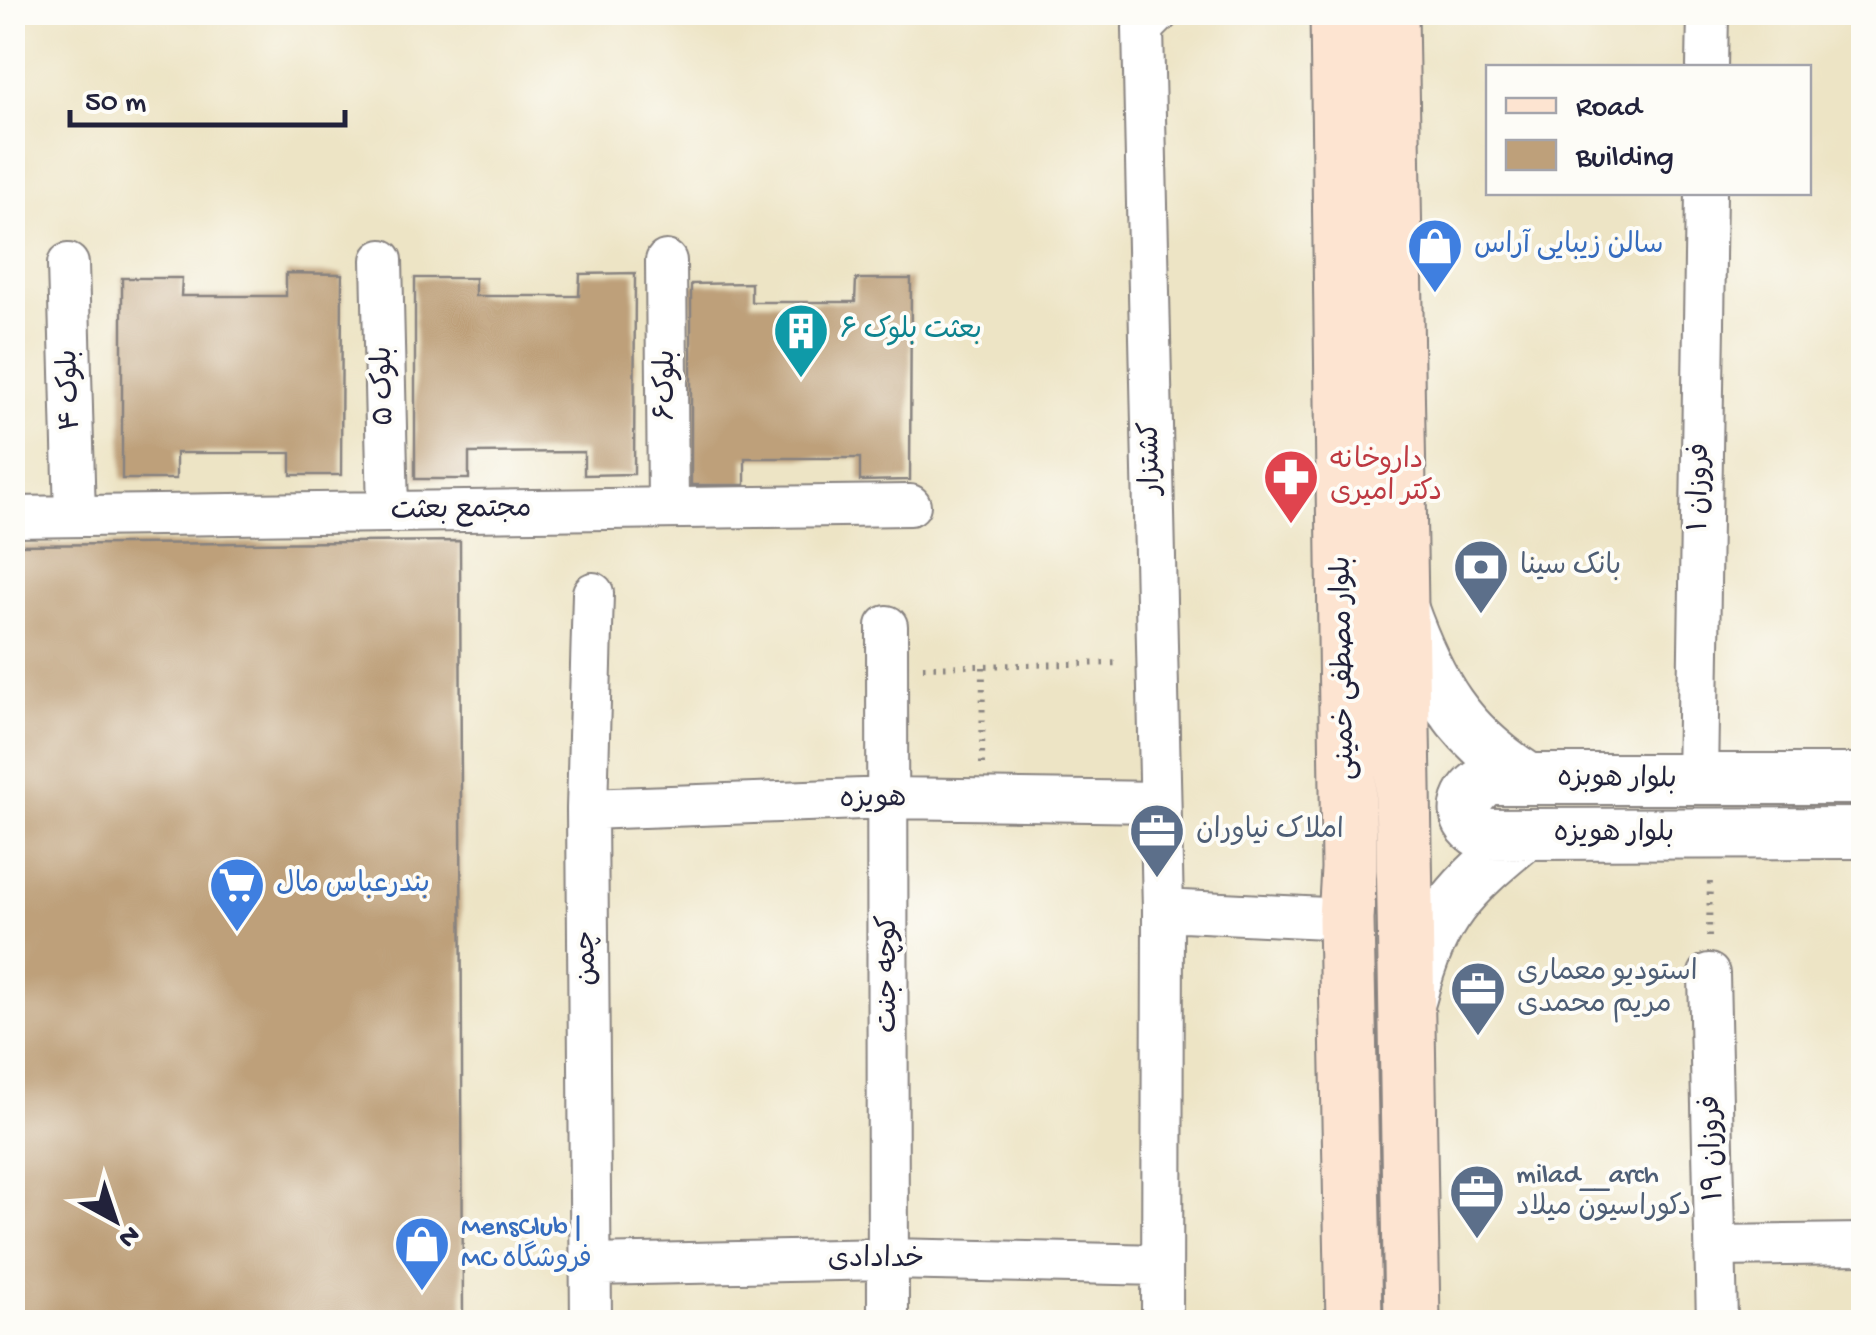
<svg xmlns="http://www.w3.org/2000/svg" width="1876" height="1335" font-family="'Gochi Hand','Playpen Sans Arabic',sans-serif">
	<rect width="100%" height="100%" fill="#fdfcf7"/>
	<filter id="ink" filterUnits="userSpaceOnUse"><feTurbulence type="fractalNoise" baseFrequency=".01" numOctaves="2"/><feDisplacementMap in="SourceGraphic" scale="20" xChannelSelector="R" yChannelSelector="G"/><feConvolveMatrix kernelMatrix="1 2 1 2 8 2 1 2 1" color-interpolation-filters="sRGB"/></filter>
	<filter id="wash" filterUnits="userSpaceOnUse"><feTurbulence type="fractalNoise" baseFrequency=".0048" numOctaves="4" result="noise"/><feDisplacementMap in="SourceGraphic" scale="40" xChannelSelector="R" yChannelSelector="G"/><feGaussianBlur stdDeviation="2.25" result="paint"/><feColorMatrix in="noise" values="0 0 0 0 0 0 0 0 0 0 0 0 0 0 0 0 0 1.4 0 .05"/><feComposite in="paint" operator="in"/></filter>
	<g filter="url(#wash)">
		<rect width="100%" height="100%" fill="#ede4c5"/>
		<g id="blocks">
			<path fill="#bea07a" d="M286,273L342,274L341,475H291V453H176V479H122V278H182L181,296H286Z
				M635,273L634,474L584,475V452L469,453V479H415V278H475V296H579L580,274Z
				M856,279H911L910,480L860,481V458H745V485H691V284L751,283V302H855Z
				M460,541L463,1322H12V545Z"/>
		</g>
	</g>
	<g filter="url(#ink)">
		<use href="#blocks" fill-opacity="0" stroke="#888380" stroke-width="2.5"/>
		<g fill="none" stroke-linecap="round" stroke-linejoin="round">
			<g stroke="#888380" stroke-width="44">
				<path id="minor" d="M1159,12L1143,28L1163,910L1162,1322
					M1707,68L1708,12
					M382,260L388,512
					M666,261L668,508
					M68,264L75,516
					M12,517L910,505
					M887,626L888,1322
					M1697,782L1706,192
					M587,809L890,798L1160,802
					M1163,910L1346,919
					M1709,974L1717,1322
					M1717,1246L1864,1244
					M591,1265L888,1259L1162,1265
					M591,1322L587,809L593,593"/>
			</g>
			<g stroke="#888380" stroke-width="54">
				<path id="tertiary" d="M1402,607C1430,685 1458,734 1529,779
					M1864,779H1489C1464,791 1455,820 1482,834L1864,833
					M1411,998C1433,914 1459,889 1525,835"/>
			</g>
			<g stroke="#888380" stroke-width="59">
				<path id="secondary" d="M1338,12L1349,869L1346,919L1354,1322
					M1390,12L1412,1322"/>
			</g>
			<path stroke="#888380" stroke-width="6" stroke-dasharray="2.5 8" stroke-linecap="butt" d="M923,667L1121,663
				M982,764L983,666
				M1709,937L1710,875"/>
			<use href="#minor" stroke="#fff" stroke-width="40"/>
			<use href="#tertiary" stroke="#fff" stroke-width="50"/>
			<use href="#secondary" stroke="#fde4d1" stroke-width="55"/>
		</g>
	</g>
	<defs>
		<g id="shop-pin" transform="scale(2.875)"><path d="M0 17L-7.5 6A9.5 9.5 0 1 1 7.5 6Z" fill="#3f7fe0" stroke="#fdfcf7"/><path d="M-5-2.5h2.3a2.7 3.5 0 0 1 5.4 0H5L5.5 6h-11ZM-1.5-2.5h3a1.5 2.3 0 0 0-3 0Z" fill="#fff"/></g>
		<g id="building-pin" transform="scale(2.875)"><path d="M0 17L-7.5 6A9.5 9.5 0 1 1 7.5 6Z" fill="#0f9aa8" stroke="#fdfcf7"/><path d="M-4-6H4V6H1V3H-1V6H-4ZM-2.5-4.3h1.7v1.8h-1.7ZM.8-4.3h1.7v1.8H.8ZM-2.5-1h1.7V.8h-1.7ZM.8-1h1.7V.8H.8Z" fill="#fff"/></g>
		<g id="pharmacy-pin" transform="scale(2.875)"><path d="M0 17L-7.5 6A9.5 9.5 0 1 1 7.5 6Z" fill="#e0444e" stroke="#fdfcf7"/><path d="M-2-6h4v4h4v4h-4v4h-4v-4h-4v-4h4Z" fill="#fff"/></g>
		<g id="bank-pin" transform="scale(2.875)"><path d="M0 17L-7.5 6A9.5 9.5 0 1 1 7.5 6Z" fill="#5c6f8a" stroke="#fdfcf7"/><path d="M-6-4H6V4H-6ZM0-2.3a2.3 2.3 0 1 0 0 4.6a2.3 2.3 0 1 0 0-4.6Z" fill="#fff"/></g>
		<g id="office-pin" transform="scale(2.875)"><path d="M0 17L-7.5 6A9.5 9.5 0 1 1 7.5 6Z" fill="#5c6f8a" stroke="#fdfcf7"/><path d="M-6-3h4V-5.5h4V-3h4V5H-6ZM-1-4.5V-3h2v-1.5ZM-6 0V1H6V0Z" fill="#fff"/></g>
		<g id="supermarket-pin" transform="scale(2.875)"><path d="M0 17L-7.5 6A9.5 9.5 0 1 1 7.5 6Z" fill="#3f7fe0" stroke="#fdfcf7"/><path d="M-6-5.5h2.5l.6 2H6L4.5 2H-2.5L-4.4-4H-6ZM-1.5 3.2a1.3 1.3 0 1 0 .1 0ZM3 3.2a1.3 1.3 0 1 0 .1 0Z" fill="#fff"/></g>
	</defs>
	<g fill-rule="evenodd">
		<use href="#shop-pin" x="1435" y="246"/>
		<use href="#building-pin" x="801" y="331"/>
		<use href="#pharmacy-pin" x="1291" y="477"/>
		<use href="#bank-pin" x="1481" y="567"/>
		<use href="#office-pin" x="1157" y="831"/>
		<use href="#supermarket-pin" x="237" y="885"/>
		<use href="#office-pin" x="1478" y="989"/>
		<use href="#office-pin" x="1477" y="1192"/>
		<use href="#shop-pin" x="422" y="1244"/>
	</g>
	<g text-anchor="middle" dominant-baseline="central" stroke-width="8" stroke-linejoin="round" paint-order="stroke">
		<g font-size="28" fill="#366cbe" stroke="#fdfcf7" text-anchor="start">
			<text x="1474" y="246">سالن زیبایی آراس</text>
			<text x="276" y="885">بندرعباس مال</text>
			<text x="461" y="1228">MensClub |<tspan x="461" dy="32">MC فروشگاه</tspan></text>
		</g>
		<g font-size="28" fill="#0d838f" stroke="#fdfcf7" text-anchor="start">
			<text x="840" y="331">بعثت بلوک ۶</text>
		</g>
		<g font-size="28" fill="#22223b" stroke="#fdfcf7">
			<text transform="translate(667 385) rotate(-90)">بلوک۶</text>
			<text transform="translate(385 386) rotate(-91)">بلوک ۵</text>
			<text transform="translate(71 390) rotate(-92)">بلوک ۴</text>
			<text transform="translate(1152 458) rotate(-91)">کشتزار</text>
			<text transform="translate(1701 487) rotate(-89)">فروزان ۱</text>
			<text transform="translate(461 511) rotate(-1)">مجتمع بعثت</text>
			<text transform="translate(1345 668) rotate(-91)">بلوار مصطفی خمینی</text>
			<text transform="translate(1617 780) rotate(1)">بلوار هوبزه</text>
			<text transform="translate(873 800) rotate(-1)">هویزه</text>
			<text x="1614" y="834">بلوار هویزه</text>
			<text transform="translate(588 958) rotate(-91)">چمن</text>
			<text transform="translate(889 974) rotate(-90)">کوچه جنت</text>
			<text transform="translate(1714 1148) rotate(-92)">فروزان ۱۹</text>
			<text x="876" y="1260">خدادادی</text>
		</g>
		<g font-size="28" fill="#be3a42" stroke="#fdfcf7" text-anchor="start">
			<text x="1330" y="461">داروخانه<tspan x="1330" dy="32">دکتر امیری</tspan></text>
		</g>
		<g font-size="28" fill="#4e5e75" stroke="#fdfcf7" text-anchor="start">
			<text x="1520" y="567">بانک سینا</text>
			<text x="1196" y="831">املاک نیاوران</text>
			<text x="1517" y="973">استودیو معماری<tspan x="1517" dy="32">مریم محمدی</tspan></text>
			<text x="1516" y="1176">milad__arch<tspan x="1516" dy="32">دکوراسیون میلاد</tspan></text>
		</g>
	</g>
	<rect width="1876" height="1335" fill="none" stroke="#fdfcf7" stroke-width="50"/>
	<rect x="1486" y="65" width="325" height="130" fill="#fdfcf7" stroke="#a5a5ac" stroke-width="2.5"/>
	<rect x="1506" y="98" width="50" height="15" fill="#fde4d1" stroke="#a5a5ac" stroke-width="2.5"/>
	<text x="1576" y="115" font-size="30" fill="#22223b">Road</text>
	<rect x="1506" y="140" width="50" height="30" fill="#bea07a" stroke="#a5a5ac" stroke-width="2.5"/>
	<text x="1576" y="165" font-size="30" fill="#22223b">Building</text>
	<g transform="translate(115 1220) rotate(140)" stroke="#fdfcf7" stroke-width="8" paint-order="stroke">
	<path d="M0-8L18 38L0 25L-18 38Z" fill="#22223b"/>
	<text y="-15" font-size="28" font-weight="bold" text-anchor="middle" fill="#22223b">N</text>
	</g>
	<path d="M70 110v15h275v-15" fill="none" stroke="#22223b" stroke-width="5"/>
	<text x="85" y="110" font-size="30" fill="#22223b" stroke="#fdfcf7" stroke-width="8" paint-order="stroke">50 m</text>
</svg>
